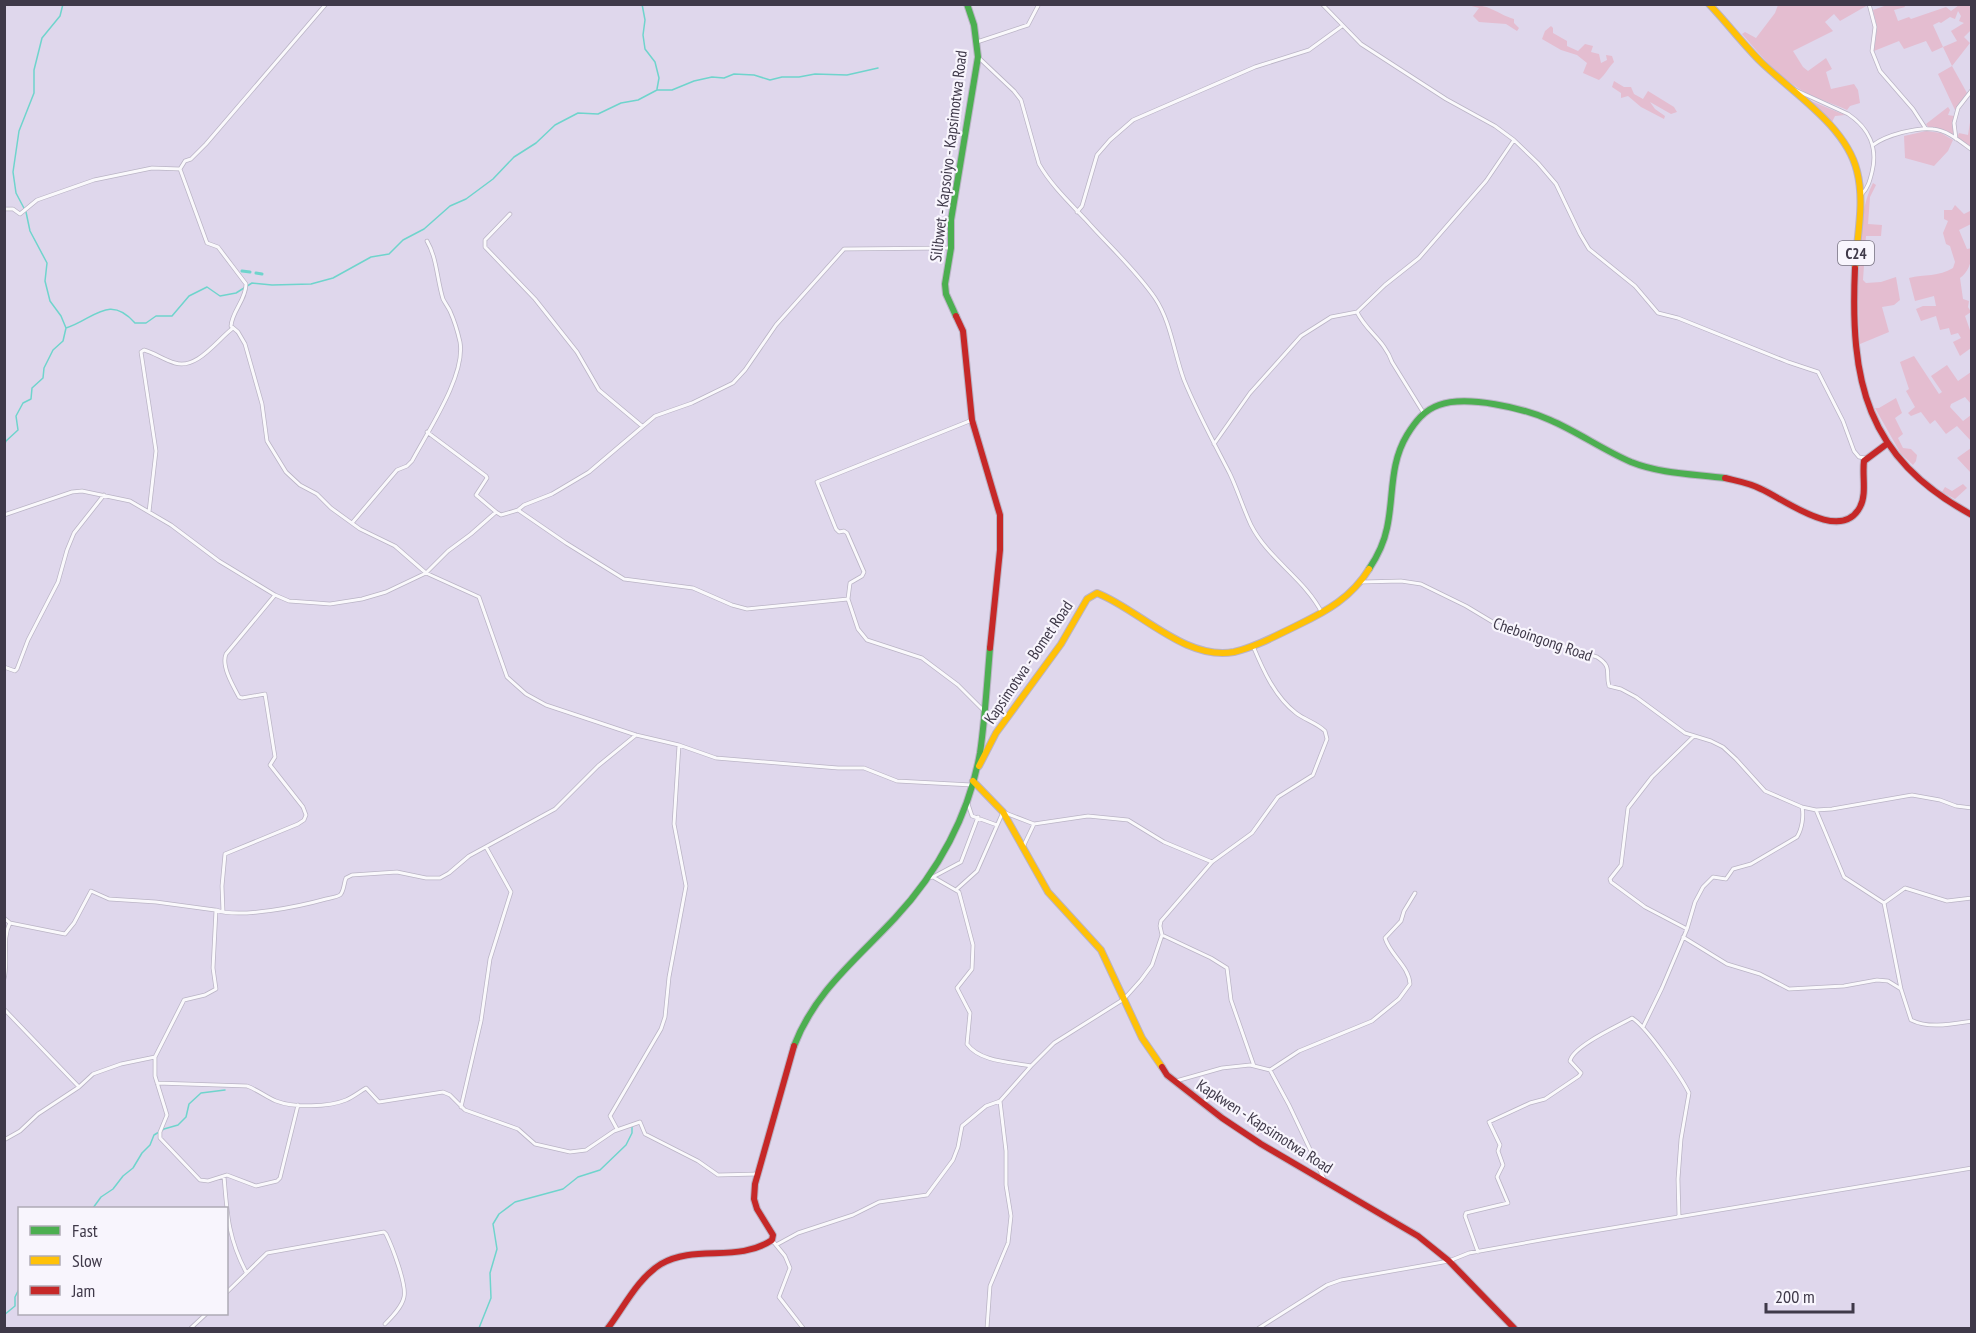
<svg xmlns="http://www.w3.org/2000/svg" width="1976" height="1333" font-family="'PT Sans Narrow',sans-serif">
	<rect width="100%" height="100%" fill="#dfd7ec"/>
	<path fill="#e4bdd0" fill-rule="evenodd" d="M1468,5C1491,4 1495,13 1514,19V23L1519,28L1517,31L1506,24L1479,22L1473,16L1479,8Z
		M1778,5H1868L1840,21L1834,14L1825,22L1833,31L1793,51L1803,67L1808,71L1826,58L1832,69L1826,72L1831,89L1854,84L1858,90L1860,103L1850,106L1847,110C1829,102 1808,96 1792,84C1773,71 1757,51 1742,34L1745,32L1756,38L1775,13Z
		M1887,5H1904L1905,7L1894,10L1898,21L1909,17L1911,19L1946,7L1951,11L1959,5H1971V30L1964,37L1970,43L1952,66L1967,93L1955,110L1938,74L1952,66L1943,47L1932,52L1926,41L1904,49L1899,41L1874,51L1877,27L1873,10ZM1958,11L1961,16L1959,21L1964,23L1951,31L1957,41L1943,47L1933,25L1939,22L1941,23L1950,17L1955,19Z
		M1551,26L1553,28V33L1567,41V46L1578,51L1585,44L1593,46L1591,52L1599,54L1601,63L1607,60L1606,55L1612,56L1614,62C1608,68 1606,74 1599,80L1583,73L1587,63L1577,55L1561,50L1542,39L1545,31Z
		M1614,81L1624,87H1631L1634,94L1643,99L1648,91L1674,107L1677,112L1671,114L1650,102L1655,109L1665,116L1664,119L1641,107L1628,96L1621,98V93L1612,87Z
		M1799,96L1845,115L1835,116L1832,122Z
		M1948,107L1950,110L1948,115L1954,116L1952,124L1954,136L1941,129L1928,127L1926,124Z
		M1971,116V148L1957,138L1959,133L1968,135Z
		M1926,131L1941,133L1953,140L1948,151L1934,166L1905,158L1904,136Z
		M1873,183L1876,185L1870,197L1868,224L1882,225L1881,236H1866L1863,280L1866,283L1881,282L1896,277L1900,300L1894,305L1882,307L1889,332L1860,344C1858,301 1853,221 1873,183Z
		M1955,205L1964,214L1972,210L1971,224L1959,230L1967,249L1972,248C1972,259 1970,271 1960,278L1963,299L1969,301L1968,307L1971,312L1965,316L1971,333V348L1960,356L1953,342L1961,338L1958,333L1951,335L1949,328L1940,330L1936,316L1921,321L1916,309L1923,306H1936L1934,296L1915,301L1909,278C1924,274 1939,277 1953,268L1955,262L1950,246L1946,244L1943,233L1948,221L1944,219V210H1952Z
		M1914,356L1939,394L1942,392L1931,376L1947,365L1958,381L1971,372V404L1965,397L1951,404L1950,407L1963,421L1971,415V441L1957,426L1946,434L1935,420L1930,424L1921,412L1911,416L1908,413L1915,407L1906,391L1909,389L1900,362Z
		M1896,398L1902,413L1895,418L1903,434L1898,438L1903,448L1911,449L1917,455L1916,461L1913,465L1901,454L1875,408H1879Z
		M1971,448V473L1957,458Z
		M1963,484L1967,488L1955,499L1942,492L1945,487L1952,491Z"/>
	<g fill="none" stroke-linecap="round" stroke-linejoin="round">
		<path stroke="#6fd4cc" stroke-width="1.5" d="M642,4L645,20L643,35L645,49L655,62L659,78L657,89
			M66,328C93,320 109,293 135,323H146L156,316H172L189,296L207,287L220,296L236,293L252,283L272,285L311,284L333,278L371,257L389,254L403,240L424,229L450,206L466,199L493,179L514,157L536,143L555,125L578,113L598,114L621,103L638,100L657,90H672L694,81L712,77L724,78L734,74L754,75L770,80L782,77H799L815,74L847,75L878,68
			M4,446L6,441L18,430L16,416L23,403L31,399L32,388L43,378L44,368L53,350L63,341L66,328L61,316L50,301L45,281L47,263L30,231L26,212L16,193L13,172L19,131L34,93V70L42,38L60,16L63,4
			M93,1208L101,1197L113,1189L123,1176L133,1168L142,1153L150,1145L154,1135L164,1129L178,1125L186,1117L189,1104L201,1093L225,1090
			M4,1315L15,1306V1297L20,1287
			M479,1328L491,1298L490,1273L497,1249L493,1224L499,1214L515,1202L563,1189L578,1177L600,1170L626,1145L632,1133V1127"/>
		<path stroke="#6fd4cc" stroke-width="3" d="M242,271L250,272
			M256,273L262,274"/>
		<g stroke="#bab4c5" stroke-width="4.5">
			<path id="street" d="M1322,4L1361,44L1446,99L1495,126L1514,140L1538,163L1556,184L1580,234L1589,249L1635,286L1658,313L1678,318L1788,362L1818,372L1843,421L1854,451L1859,457L1865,458
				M1869,4L1875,27L1872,51L1880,71L1913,109L1926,129
				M977,42L1028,25L1039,4
				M978,57L1014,91L1021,100L1039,164C1051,185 1069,202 1086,220C1109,246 1135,269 1155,298C1171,322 1174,353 1184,380C1197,412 1214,443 1230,474C1238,491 1243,508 1251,525C1268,559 1305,579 1322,613
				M1791,88L1848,114C1869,128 1878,148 1872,172C1870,180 1868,188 1862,194
				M1956,139L1954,123L1958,108L1972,90
				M1873,145C1886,135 1917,127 1933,129C1947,130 1961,142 1972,150
				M180,169L207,243L218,247L246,284C246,300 232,311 231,326L238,332L245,344L262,404L267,441L286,472L300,485L317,494L331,508L360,529L395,546L426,573L479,597L507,677L526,694L546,705L636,735L679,745L716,758L838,768H864L897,781L972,785
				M180,169L185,161L191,159L206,144L326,4
				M4,209H13L20,214L37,200L94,180L152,168L180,169
				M1077,212L1082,206L1097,155L1110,140L1133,120L1255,67L1309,50L1342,26
				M510,214L485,240V247L535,299L577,352L599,390L642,426
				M1357,312C1366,331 1385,341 1392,362L1423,412
				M427,432L486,476L487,478L476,495L496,512
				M1214,444L1250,393L1301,336L1331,317L1357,312L1385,285L1419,258L1486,181L1514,140
				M518,510L566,543L624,579L693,588L732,605L747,609L848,599L858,629L867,640L922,658L958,685L983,710
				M149,512L156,451L141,352L144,350C155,353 164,360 175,363C197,370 217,340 233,328
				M4,515L72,492L82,491L130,501L171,525L219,561L275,595L289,601L317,603L330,604L362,599L386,592L426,573L448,551L471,534L496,512L501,515L518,510L524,505L552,494L589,472L655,416L692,403L733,383L745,370L776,325L844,249L950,248
				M352,523L397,470L407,466L412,461C428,431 466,375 460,342C458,333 454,320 450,311C448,307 445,303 443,299C437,280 437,258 427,241
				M1362,582L1401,581L1421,584L1466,606L1501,627L1597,657C1613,667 1605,672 1609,686L1621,689L1636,697L1685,733L1711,741L1723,747L1736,759L1765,791L1802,807L1816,810L1832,809L1912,795L1940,800L1956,806L1972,808
				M848,599L850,583L862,576L864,572L847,533L844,531L839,532L836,529L817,482L972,420
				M4,667L15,671L17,669L28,640L58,582L67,550L74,533L104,495
				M967,801L972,816L997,825
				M1816,810L1844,877L1884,903
				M1023,847L1034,824
				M933,877L959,892L973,945L972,969L957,988L970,1013L967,1044C980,1062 1011,1062 1031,1066L1054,1043L1124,999L1141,980L1152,965L1162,935L1211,958L1227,968L1231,1000L1254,1066
				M928,878L933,877L961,862L978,817
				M957,889L977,871L1003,812L1034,824L1088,816L1128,820L1164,842L1212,862
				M1884,903L1901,989L1911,1020C1929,1029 1952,1024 1972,1021
				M1884,903L1905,888L1947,901L1972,898
				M223,912L222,886L225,854L298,824L304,820L306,815L303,807L270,765L275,757L265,694L242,698L239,697C233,686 221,666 226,654L275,595
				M4,918L10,923
				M1687,929L1645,907L1611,882L1610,879L1621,865L1628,808L1652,777L1694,736
				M1162,935L1160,926L1161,921L1212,862L1252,833L1278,797L1313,775L1327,739L1325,731C1317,723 1305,720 1296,713C1275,697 1263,670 1253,646
				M1683,937L1727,964L1760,974L1789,989L1844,986L1877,980L1888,981L1901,989
				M4,979C9,960 1,940 10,923L65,934L74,923L91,891L109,899L156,902L215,910
				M4,1009L79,1087
				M1643,1027L1662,988L1687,929L1695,902L1703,887L1713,877L1726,879L1733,869L1751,864L1797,837C1802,829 1804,816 1802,807
				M1270,1070L1289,1105L1325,1181
				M1176,1081L1222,1068L1250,1065L1270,1070L1299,1051L1372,1021L1399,999L1410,984C1409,966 1390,955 1385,938L1401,921L1404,911L1415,893
				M157,1083L247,1086C258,1090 266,1097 276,1101C294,1108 329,1107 346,1100C353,1097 359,1092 366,1088L379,1102L443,1092L450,1095L465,1110L518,1129L535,1144L570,1152L586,1150L614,1131L640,1122L645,1134L698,1161L718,1175L758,1174
				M298,1105L280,1178L277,1181L256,1186L227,1175L208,1181L200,1180L160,1138V1132L167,1115L155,1076V1057L184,1000L205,995L216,989L213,968L216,910C240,919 301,906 326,899C330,898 337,897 340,895C344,892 344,882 346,878L352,875L397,872L426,878H440L449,873L469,856L555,809L598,766L636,735
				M461,1107L481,1021L490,959L511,892L486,847
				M617,1129L610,1116L661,1029L665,1017L669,977L686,886L674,824L679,745
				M4,1140L20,1131L38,1114L79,1087L93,1074L121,1064L155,1057
				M224,1176C227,1213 228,1238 246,1272
				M772,1240L785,1256L790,1268L779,1297L803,1328
				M776,1245L798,1233L853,1215L879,1202L927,1195L953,1160L958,1147L962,1126L986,1106L1000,1101
				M1478,1252L1465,1216L1466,1213L1508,1203L1497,1177L1503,1165L1498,1151L1500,1145L1489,1122L1530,1103L1545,1099L1579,1076L1581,1073L1570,1061C1573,1046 1618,1026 1632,1018C1645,1025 1682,1078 1689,1093L1681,1139L1678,1179L1679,1216
				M226,1293L267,1253L384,1232L386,1234C392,1246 407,1285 404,1297C402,1307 392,1317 385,1324
				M191,1328L206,1314
				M987,1328L990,1286L1008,1243L1011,1216L1006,1185V1151L1000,1101L1031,1066
				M1259,1328L1327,1285L1341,1280L1449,1261L1469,1253L1552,1238L1972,1168"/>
		</g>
		<g stroke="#bab4c5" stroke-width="8">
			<path id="fast" d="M956,316L946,294L945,284L951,248V220L978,57L974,25L967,4
				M1369,569C1377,557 1384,543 1387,528C1394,496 1389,465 1407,435C1415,422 1424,410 1439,405C1467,395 1523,408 1550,420C1578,432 1603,450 1631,462C1661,474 1694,474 1725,478
				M794,1046C815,991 857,959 895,918C938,872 969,815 980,753C985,719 987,683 990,648"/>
		</g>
		<g stroke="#bab4c5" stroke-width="8">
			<path id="slow" d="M1709,4C1727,23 1743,44 1761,62C1793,93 1846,126 1857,171C1865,202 1857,236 1855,268
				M979,766L996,733L1061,644L1087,599L1097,593C1140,610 1185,661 1234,652C1256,647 1277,635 1298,625C1327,611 1352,597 1369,569
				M973,781L1003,812L1048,892L1101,950L1142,1038L1162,1067"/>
		</g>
		<g stroke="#bab4c5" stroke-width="8">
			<path id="jam" d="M1855,268C1850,381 1865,457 1972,515
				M956,316L963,331L972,420L1000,515V550L990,648
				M1725,478C1737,481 1750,483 1761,489C1784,499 1841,544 1860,507C1867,494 1862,476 1864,461L1888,443
				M1162,1067L1167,1075L1222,1118L1261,1144L1418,1236L1449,1261L1514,1328
				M608,1328C624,1307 638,1278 661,1264C695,1244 738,1263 772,1240L773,1235L757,1209L754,1199L755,1184L794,1046"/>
		</g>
		<use href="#street" stroke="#faf9fc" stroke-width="3"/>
		<use href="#fast" stroke="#4caf50" stroke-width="6"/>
		<use href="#slow" stroke="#ffc107" stroke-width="6"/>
		<use href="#jam" stroke="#c62828" stroke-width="6"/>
	</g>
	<g text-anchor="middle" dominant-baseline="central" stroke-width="4.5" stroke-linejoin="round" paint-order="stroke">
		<rect fill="#f8f5fd" stroke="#76717f" stroke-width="1.5" x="1838" y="241" width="36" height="24" rx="4.5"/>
		<g font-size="15" font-weight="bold" fill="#3f3949">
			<text x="1856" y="253">C24</text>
		</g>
		<g font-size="16" fill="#3f3949" stroke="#f8f5fd">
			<text transform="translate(948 156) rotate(-83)">Silibwet - Kapsoiyo - Kapsimotwa Road</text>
			<text transform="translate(1543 639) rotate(19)">Cheboingong Road</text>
			<text transform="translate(1028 662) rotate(-56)">Kapsimotwa - Bomet Road</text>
			<text transform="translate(1265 1126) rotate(33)">Kapkwen - Kapsimotwa Road</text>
		</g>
	</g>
	<rect width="1976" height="1333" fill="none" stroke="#3f3949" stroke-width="12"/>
	<rect x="18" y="1207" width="210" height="108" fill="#f8f5fd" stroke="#aeaab5" stroke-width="1.5"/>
	<rect x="30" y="1226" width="30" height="9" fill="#4caf50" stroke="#aeaab5" stroke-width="1.5"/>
	<text x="72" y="1237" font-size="18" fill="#3f3949">Fast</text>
	<rect x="30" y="1256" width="30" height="9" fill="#ffc107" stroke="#aeaab5" stroke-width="1.5"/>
	<text x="72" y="1267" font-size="18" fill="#3f3949">Slow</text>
	<rect x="30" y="1286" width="30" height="9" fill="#c62828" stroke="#aeaab5" stroke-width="1.5"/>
	<text x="72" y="1297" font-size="18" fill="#3f3949">Jam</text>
	<path d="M1766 1303v9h87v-9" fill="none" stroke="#3f3949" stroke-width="3"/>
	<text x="1775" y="1303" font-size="18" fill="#3f3949" stroke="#f8f5fd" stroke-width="4.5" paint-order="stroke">200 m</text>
</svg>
